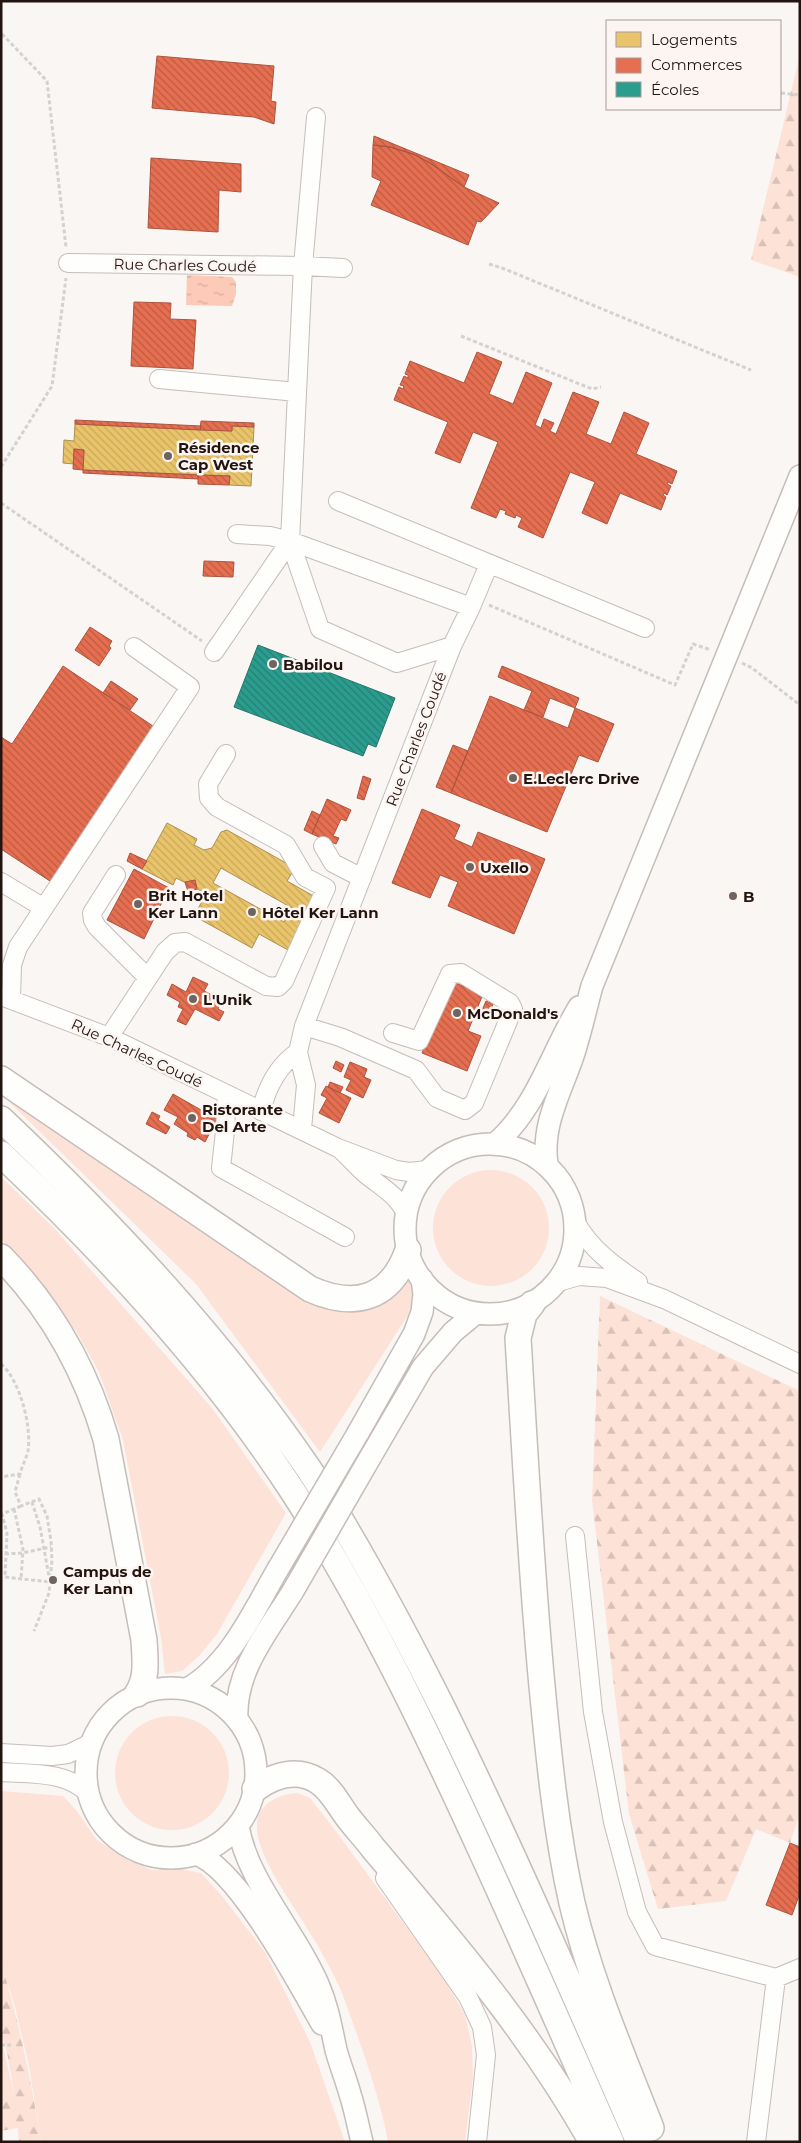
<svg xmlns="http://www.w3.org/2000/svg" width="801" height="2143" font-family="Montserrat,sans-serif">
	<defs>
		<pattern id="forest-firs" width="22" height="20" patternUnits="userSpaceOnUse" patternTransform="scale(1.25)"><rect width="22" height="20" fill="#fde2d7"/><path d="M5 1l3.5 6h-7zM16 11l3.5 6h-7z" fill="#d9c1b8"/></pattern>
		<pattern id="water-ripples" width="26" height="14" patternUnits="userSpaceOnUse" patternTransform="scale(1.25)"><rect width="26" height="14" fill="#fccab7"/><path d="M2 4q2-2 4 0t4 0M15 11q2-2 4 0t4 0" fill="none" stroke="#d8ad9c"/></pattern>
		<pattern id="homes-back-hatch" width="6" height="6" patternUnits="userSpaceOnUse" patternTransform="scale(1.25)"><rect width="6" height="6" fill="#e9c46a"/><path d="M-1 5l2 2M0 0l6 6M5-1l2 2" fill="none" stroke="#c8a85b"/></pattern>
		<pattern id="shops-back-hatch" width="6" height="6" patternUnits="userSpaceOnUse" patternTransform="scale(1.25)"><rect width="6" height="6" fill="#e76f51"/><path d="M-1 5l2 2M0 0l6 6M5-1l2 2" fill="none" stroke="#bb5a42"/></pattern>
		<pattern id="schools-back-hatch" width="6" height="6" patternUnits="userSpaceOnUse" patternTransform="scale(1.25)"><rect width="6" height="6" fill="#2a9d8f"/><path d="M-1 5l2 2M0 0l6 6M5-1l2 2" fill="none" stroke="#247f73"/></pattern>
	</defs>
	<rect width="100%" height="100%" fill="#faf6f4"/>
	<path fill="#fde2d7" d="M1,1083L322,1305L410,1271C416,1286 414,1300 408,1315L320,1452L196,1284L1,1094Z
		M433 1228a58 58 0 1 1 116 0a58 58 0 1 1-116 0Z
		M1,1177L54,1228L212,1408L286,1513L217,1634L199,1656L182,1671L165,1674L161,1638L123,1440L99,1372L76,1331L39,1282L1,1239Z
		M115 1773a57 57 0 1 1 114 0a57 57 0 1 1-114 0Z
		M1,1791L63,1796L76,1810L97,1840L127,1860L152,1870L182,1869L201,1873L222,1896L265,1952L310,2042L345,2142H41L29,2066L15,2007L1,1962Z
		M297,1793L310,1798L332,1826L443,1977L465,2015L472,2046L473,2077L465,2142H388C381,2103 368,2066 355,2029C350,2015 345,2000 339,1986C330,1968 321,1950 310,1933C295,1907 255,1855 257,1825C257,1804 279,1794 297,1793Z
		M1,2038L14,2093L1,2094Z"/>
	<path fill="url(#forest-firs)" d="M800,54V277L751,260Z
		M600,1296L800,1391V1814L790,1843L756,1829L726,1901L658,1909L629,1814L592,1500Z
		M1,1962C19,2021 31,2080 41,2142H19L18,2128L1,2131V2094L14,2093L7,2052L1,2033Z"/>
	<path fill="url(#water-ripples)" d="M187,275L232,277L236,282V294L232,306L186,305Z"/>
	<path fill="url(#homes-back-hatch)" stroke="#ad904f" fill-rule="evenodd" d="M75,424L232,431V426L254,427L251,486L229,485L230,476L83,470L84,450L74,449V464L63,463L64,440L74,441Z
		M167,823L197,839L194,845L204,850L212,848L221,832L227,830L295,868L287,881L317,898L288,950L259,934L252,948L194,916L206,894L197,889L195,880L186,883L176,878L173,885L142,869ZM221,868L292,908L290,911L284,908L281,915L286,918L284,922L213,883Z"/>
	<path fill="url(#shops-back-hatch)" stroke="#ac543e" d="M157,56L274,66L271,101L276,102L274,124L254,117L152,108Z
		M374,136L469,175L464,187L430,163L413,154L390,147L373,145Z
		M373,145L390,147L413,154L430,163L464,187L499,203L481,222L477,221L468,245L371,205L381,181L372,177Z
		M151,158L241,164V192L219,190L218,232L148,228Z
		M134,302L171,303L170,319L196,320L193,369L131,366Z
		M477,352L502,362L489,394L513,404L526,372L552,383L535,425L541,428L544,419L554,423L550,431L556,434L573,392L599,402L586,434L611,444L624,412L649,423L636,454L677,471L672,484L668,482L667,484L671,486L667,495L664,493L663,495L666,497L661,510L620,493L607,524L582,513L595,482L570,472L543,538L518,527L522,518L516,515L515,518L505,514L506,511L500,509L496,518L471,508L498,442L473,432L460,463L435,453L448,422L394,400L399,387L403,389L404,386L400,385L404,376L408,378V375L405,374L410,361L464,383Z
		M75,420L201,426L200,430L75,424Z
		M201,421L254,423V427L232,426V431L200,430Z
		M74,449L84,450L83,470L73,469Z
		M83,470L198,475V479L83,473Z
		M198,475L230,476L229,485L198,484Z
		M204,561L234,562L233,577L203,576Z
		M90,627L112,641L109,646L111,648L99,666L75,650Z
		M63,666L156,728L53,883L1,849V737L12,744Z
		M502,666L579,698L575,708L550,698L543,717L524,710L532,691L498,677Z
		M111,681L138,699L130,710L103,693Z
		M490,696L568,728L575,708L614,724L598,762L579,755L547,832L451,793Z
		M453,745L468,751L451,793L436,787Z
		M363,776L371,779L364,800L357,798Z
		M327,799L351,810L346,821L341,819L333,836L339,838L336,844L312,834Z
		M422,809L460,825L454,839L472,847L478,832L545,859L514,934L448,906L458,882L440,875L430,898L392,883Z
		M312,811L320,815L312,834L304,830Z
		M130,853L147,861L142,869L127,861Z
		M134,869L169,888L144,939L107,920Z
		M195,880L197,889L188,892L185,882Z
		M193,977L208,984L204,991L222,1000L218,1009L224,1012L219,1021L195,1009L186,1025L177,1021L183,1009L178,1007L180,1002L167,995L172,984L186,992Z
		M451,981L465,987L467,983L483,994L468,1031L481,1036L467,1071L422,1053Z
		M486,1001L493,1004L488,1018L480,1015Z
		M336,1061L344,1065L341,1072L333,1068Z
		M350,1062L367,1069L364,1077L371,1080L363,1098L346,1090L351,1080L344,1077Z
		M330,1082L343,1087L340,1093L328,1087Z
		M326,1086L351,1098L339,1123L319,1113L327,1098L321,1095Z
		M173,1094L217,1119L205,1142L197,1137L195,1140L187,1136L188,1133L174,1124L178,1117L164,1110Z
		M152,1112L160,1116L158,1120L170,1127L166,1134L146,1124Z
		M790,1843L800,1847V1893L792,1915L766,1905Z"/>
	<path fill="url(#schools-back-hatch)" stroke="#287469" d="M258,645L395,698L376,747L368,744L363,756L234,707Z"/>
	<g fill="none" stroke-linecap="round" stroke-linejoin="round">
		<g stroke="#c5bdb9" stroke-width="20">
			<path id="minor" d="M68,263L303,266L343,268
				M159,379L297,392
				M338,501L645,628
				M237,534L270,536L290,541L471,607L452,646L304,1026L298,1052L306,1085L302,1129
				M290,541L320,629L397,663L452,646
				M471,607L489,564
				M214,652L290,541L303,266L316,117
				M323,846L333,863L362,878
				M116,875L92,913L93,920L97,927L148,978
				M1,882L44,908
				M1,996L109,1037L338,1148L396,1170L409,1172L428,1170
				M11,999L12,965L18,947L190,687L134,647
				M304,1026L340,1037L416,1070L437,1098L465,1110L474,1103L513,1009L510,1003L461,973L450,974L419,1041L393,1033
				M109,1037L165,952L175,943L185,942L266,986L278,987L284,981L326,888L305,877L286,845L217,807L209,798L208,784L226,754
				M227,1095L225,1131L221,1168L345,1237
				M261,1111C267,1087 277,1066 298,1052
				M342,1151C351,1159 359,1169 368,1176C383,1188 398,1196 406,1214
				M576,1223C592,1250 613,1265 638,1282
				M558,1282L579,1276L607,1278L664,1299L800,1364
				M575,1536L593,1712L613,1822L637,1912L655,1946L776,1978
				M1,1753L52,1756L68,1754L91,1743
				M1,1772C32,1774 66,1771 89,1794
				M385,1878L468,1997L482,2027L486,2055L477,2142
				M756,2142L776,1978L800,1968"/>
		</g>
		<g stroke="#c5bdb9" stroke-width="24">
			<path id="major" d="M496,1143C537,1107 551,1053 579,1007
				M405 1229a85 85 0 1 1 170 0a85 85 0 1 1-170 0Z
				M547,1164C541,1124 562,1090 574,1053C581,1031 586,1008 592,986L800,476
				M358,1433L414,1334L422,1312L424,1294L422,1279
				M371,1456L423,1367L453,1332L476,1313
				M86 1773a85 85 0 1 1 170 0a85 85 0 1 1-170 0Z
				M187,1689C230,1665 254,1610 278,1569
				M237,1719C234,1671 269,1630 293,1591
				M238,1825C246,1880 296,1932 318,1984C328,2007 331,2027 336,2050C340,2065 346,2079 350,2094C355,2109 358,2126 362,2142
				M196,1854C238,1868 299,1984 322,2024"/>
		</g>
		<g stroke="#c5bdb9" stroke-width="28">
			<path id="highway" d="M1,1079L310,1289C355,1309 391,1299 408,1250
				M1,1119C112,1224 217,1336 304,1462C316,1479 326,1497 337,1514C376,1579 411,1645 445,1713C514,1854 576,1998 639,2142
				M1,1154C105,1252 212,1368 290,1487C366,1604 426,1730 484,1857C527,1951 569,2047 611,2142
				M1,1257C51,1308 86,1371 106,1439L144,1640C145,1659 148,1678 137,1694
				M532,1304L524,1314L518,1338C525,1454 531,1570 542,1686C549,1759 556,1831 572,1903C590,1980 622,2054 651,2128
				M255,1789C274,1775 297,1768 318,1781C331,1789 338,1804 347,1816C355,1827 365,1837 373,1848C452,1941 532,2035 592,2142"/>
		</g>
		<path stroke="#d4d2d1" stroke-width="3" stroke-dasharray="4 2.5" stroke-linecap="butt" d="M2,34L47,81L66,247
			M781,93L800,95
			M489,264L502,268L751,370
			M461,336L592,389L601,387
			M1,467L52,386L66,278
			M1,503L202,641
			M489,605L675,685L693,644L711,650
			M742,663L752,668L800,705
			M1,1364C20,1380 32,1427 28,1451C26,1459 22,1466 20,1474L1,1477
			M20,1474L15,1492L21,1506L39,1499L47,1516L51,1541L52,1560L49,1593L34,1631
			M21,1506L2,1514L7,1533L5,1577L50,1582L40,1527L32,1502
			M14,1509L23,1549L21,1579
			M5,1554L22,1553L51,1547
			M1,2045H11"/>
		<use href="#minor" stroke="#fefefd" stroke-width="18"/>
		<use href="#major" stroke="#fefefd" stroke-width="21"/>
		<use href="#highway" stroke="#fefefd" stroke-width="25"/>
		<g stroke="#c5bdb9" stroke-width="24" stroke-linecap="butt">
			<path id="major-bridge" d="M278,1569L358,1433
				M293,1591L371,1456"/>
		</g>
		<use href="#major-bridge" stroke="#fefefd" stroke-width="21"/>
	</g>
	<g fill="#6e6460" stroke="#fcf5f2" stroke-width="2">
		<circle cx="168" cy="456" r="5"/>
		<circle cx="273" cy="664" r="5"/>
		<circle cx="513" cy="778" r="5"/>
		<circle cx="470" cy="867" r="5"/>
		<circle cx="733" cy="896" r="5"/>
		<circle cx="138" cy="904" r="5"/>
		<circle cx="252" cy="912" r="5"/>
		<circle cx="193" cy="999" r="5"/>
		<circle cx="457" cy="1013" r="5"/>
		<circle cx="192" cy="1118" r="5"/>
		<circle cx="53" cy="1580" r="5"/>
	</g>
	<g text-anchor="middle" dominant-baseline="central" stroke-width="5" stroke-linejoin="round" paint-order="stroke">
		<g font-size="15" fill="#221510" stroke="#fcf5f2">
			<text transform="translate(185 265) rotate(1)">Rue Charles Coudé</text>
			<text transform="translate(416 739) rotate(-69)">Rue Charles Coudé</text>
			<text transform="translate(137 1053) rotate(25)">Rue Charles Coudé</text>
		</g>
		<g font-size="15" font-weight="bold" fill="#221510" stroke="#fcf5f2" text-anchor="start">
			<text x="178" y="447">Résidence<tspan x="178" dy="17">Cap West</tspan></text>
			<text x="283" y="664">Babilou</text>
			<text x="523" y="778">E.Leclerc Drive</text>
			<text x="480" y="867">Uxello</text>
			<text x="148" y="895">Brit Hotel<tspan x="148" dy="17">Ker Lann</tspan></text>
			<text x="743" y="896">B</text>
			<text x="262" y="912">Hôtel Ker Lann</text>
			<text x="203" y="999">L'Unik</text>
			<text x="467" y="1013">McDonald's</text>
			<text x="202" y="1109">Ristorante<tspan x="202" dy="17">Del Arte</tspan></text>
			<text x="63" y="1571">Campus de<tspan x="63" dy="17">Ker Lann</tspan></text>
		</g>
	</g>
	<rect width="801" height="2143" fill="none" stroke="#221510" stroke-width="5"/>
	<rect x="606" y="20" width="175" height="90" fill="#fcf5f2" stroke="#a59b98"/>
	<rect x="616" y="32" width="25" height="15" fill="#e9c46a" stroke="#a59b98"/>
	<text x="651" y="45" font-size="15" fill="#221510">Logements</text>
	<rect x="616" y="58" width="25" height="15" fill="#e76f51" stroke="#a59b98"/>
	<text x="651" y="70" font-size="15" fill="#221510">Commerces</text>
	<rect x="616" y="82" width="25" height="15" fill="#2a9d8f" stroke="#a59b98"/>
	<text x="651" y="95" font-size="15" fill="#221510">Écoles</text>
</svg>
